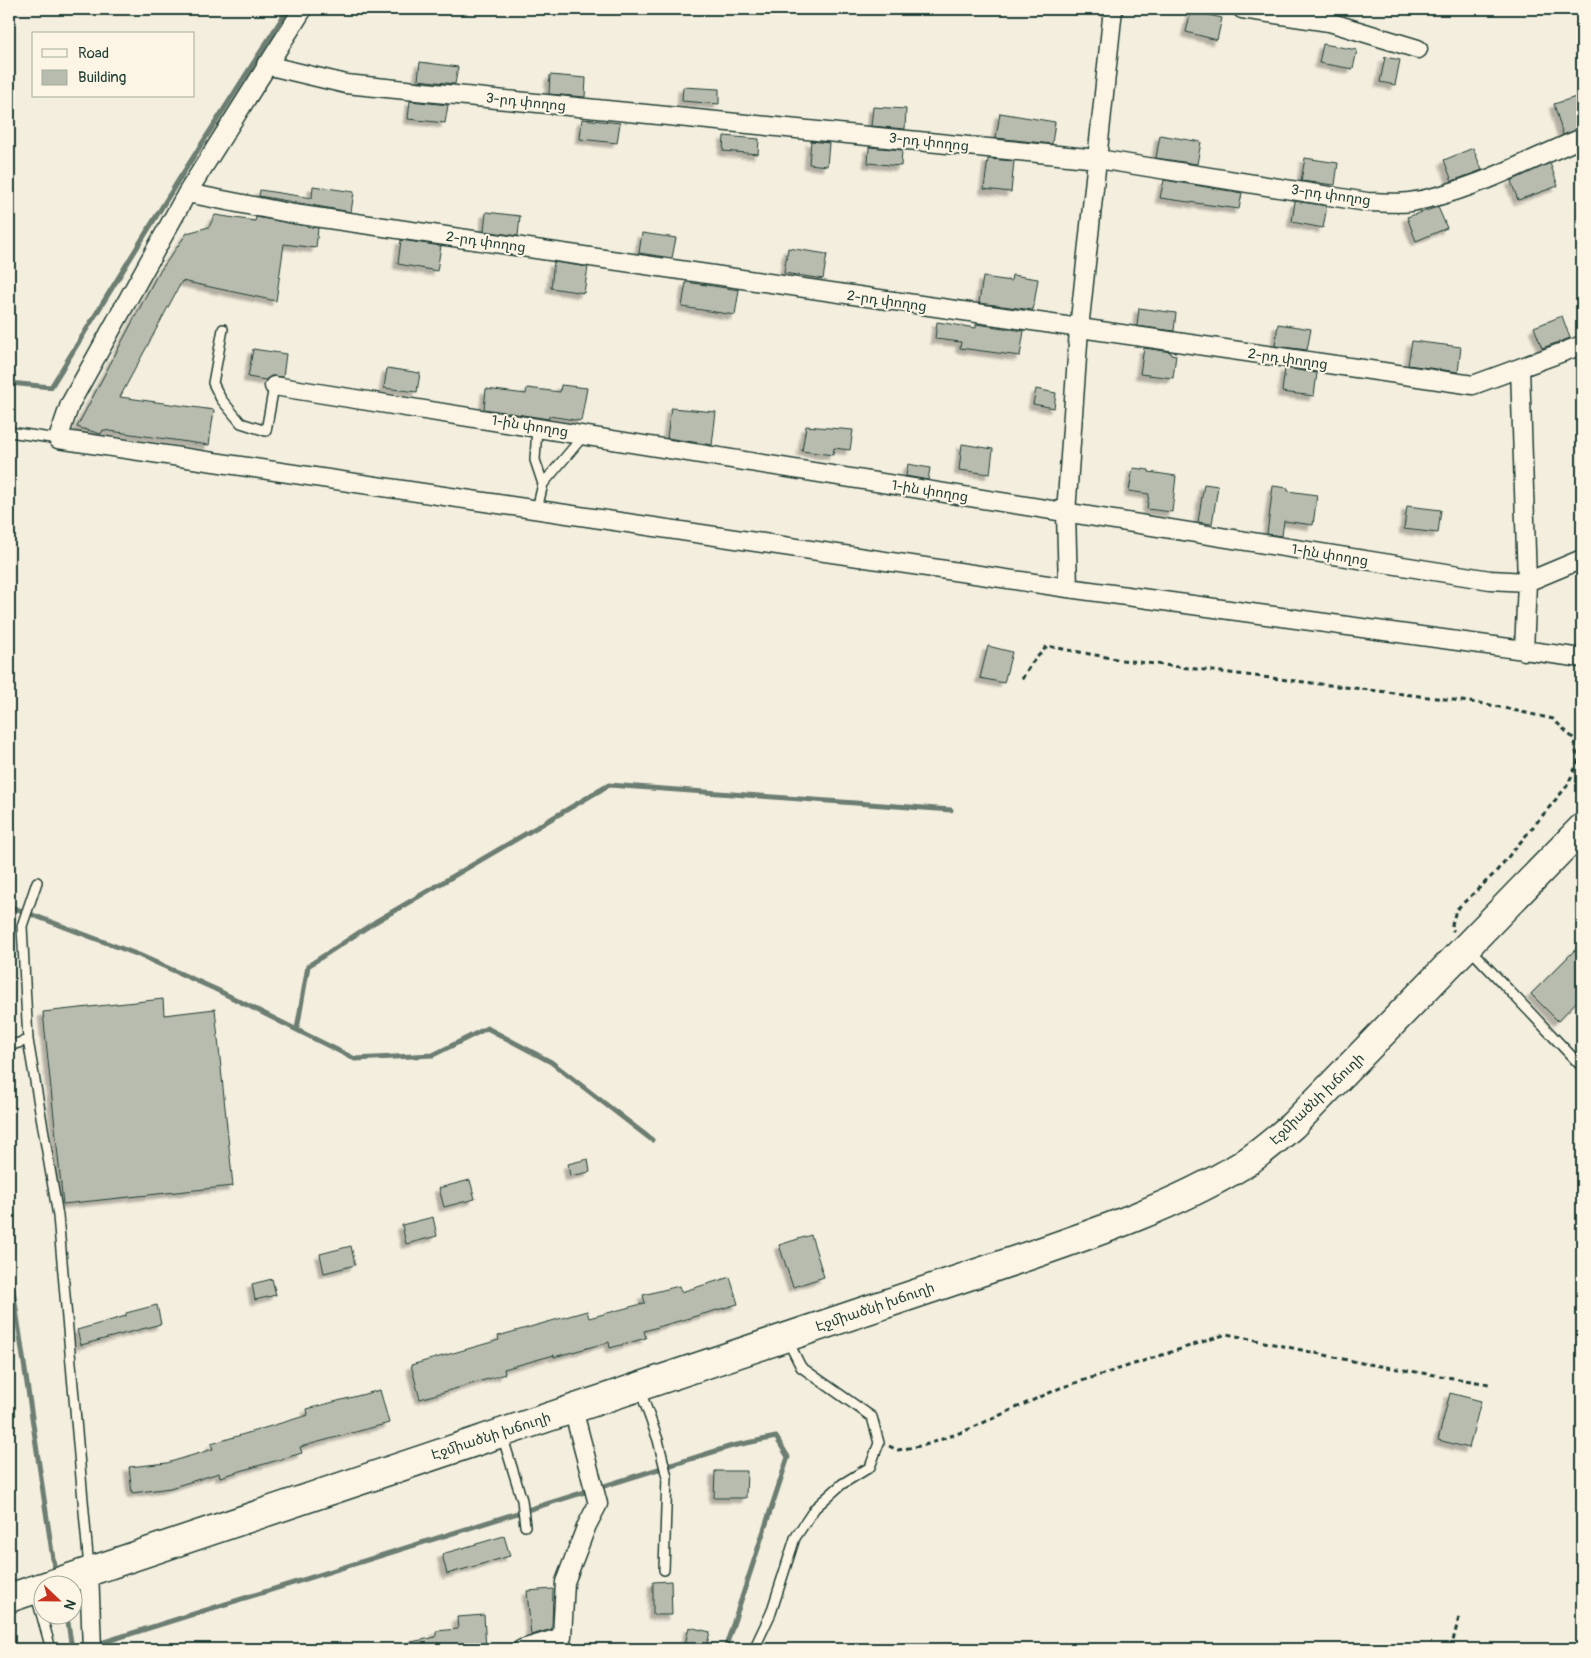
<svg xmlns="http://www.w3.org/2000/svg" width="1591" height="1658" font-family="Pangolin,'Noto Sans Armenian',sans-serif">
	<defs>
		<filter id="shadow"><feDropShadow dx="-4.5" dy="4.5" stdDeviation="1" flood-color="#0004"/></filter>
	</defs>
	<rect width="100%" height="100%" fill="#f3eede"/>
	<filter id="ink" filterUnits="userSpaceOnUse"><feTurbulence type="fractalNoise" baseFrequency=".02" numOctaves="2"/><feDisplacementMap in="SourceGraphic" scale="10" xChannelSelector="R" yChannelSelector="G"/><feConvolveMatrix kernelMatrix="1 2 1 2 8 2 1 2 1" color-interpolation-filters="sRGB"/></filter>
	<g filter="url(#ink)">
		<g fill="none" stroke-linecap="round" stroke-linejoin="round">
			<path stroke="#6c7d72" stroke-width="5" d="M9,383L51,387L178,181L288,9
				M9,906L139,955L215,989L355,1059L433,1055L487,1028L551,1062L652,1140
				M297,1029L308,966L375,922L609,785L951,810
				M9,1262L54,1566
				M67,1616L72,1649
				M101,1643L732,1446L776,1437L788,1457L725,1649"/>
		</g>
		<path fill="#b8bcae" stroke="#1f3d34" filter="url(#shadow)" d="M1191,11L1222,18L1217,40L1186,32Z
			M1323,44L1357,50L1353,69L1319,63Z
			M1385,57L1400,60L1395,85L1380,82Z
			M420,62L458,67L455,84L418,80Z
			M550,75L586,78L585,97L549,94Z
			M683,87L719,89V104L682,101Z
			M1579,96L1582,106V128L1563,135L1554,104Z
			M410,101L448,105L445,123L408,119Z
			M873,107L906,109L905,129L871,126Z
			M1000,113L1055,122L1052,144L996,138Z
			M582,119L620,123L617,143L580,139Z
			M1160,135L1201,142L1197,164L1156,158Z
			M724,136L759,139L758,154L723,151Z
			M811,141L829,143L827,166L809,164Z
			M869,147L902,150L901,166L868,163Z
			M1473,148L1482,170L1452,181L1444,160Z
			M1305,158L1338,163L1335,185L1301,181Z
			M988,159L1014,161L1011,192L984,189Z
			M1550,163L1558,186L1518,200L1511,181Z
			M1164,180L1242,193L1239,209L1160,198Z
			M313,186L354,192L351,212L259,196L260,190L312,198Z
			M1295,201L1327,206L1323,228L1292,222Z
			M1438,207L1447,228L1416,241L1407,217Z
			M486,212L520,216L518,236L484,231Z
			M215,215L255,221L256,217L318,228L316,248L284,244L276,301L182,281L120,397L214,410L209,445L103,430L101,434L77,427L156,277L187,233L209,227Z
			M642,233L676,238L672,258L639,253Z
			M401,240L441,246L437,271L398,264Z
			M788,248L827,254L823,279L784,273Z
			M554,262L588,267L584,293L551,288Z
			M1012,275L1038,279L1033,310L979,303L983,277L1011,281Z
			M686,282L739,290L735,315L682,307Z
			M1139,308L1176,313L1174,331L1137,326Z
			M1562,316L1570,338L1542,348L1534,327Z
			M937,322L976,328V324L1024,331L1020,356L960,348L961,342L935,339Z
			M1278,324L1311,329L1307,350L1275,346Z
			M1412,341L1461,347L1458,372L1408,365Z
			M1144,348L1171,352V354L1176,355L1173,378L1140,374Z
			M253,349L286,354L283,377L271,376L265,380L248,377Z
			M387,368L420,373L417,392L384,388Z
			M1285,368L1317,373L1314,396L1282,392Z
			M561,385L587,388L581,421L549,416V419L484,409L486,389L526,394L527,388L560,392Z
			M1036,389L1056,393L1054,408L1033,404Z
			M671,408L716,412L712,445L667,438Z
			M806,426L853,430L850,450L834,448L833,455L802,451Z
			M962,444L993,449L990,474L959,470Z
			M908,464L930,468L928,480L906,476Z
			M1133,468L1149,470V472L1176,476L1172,512L1147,509L1149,494L1129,491Z
			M1204,484L1218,486L1212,524L1198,522Z
			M1273,486L1288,488V491L1317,495L1313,525L1284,521L1282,536L1267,534Z
			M1407,506L1441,510L1438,533L1404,529Z
			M988,646L1012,652L1004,683L980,678Z
			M1582,943V996L1558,1021L1531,994Z
			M163,999L164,1015L215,1009L233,1186L63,1204L43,1012Z
			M588,1159L590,1172L570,1176L568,1164Z
			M470,1180L475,1199L444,1207L439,1188Z
			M433,1217L437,1236L406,1244L402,1225Z
			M811,1235L824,1277L793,1287L779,1245Z
			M351,1246L355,1265L324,1273L320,1254Z
			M730,1277L738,1304L644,1331L646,1338L610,1348L609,1342L554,1357V1355L504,1369L505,1374L420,1399L411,1365L499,1340L498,1336L587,1311L589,1318L645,1303L643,1295L679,1286L681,1292Z
			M272,1279L276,1295L255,1300L252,1284Z
			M157,1305L161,1324L81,1345L77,1330L126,1316V1313Z
			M380,1390L389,1423L300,1447L302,1453L220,1477L219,1473L170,1488L132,1493L129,1467L167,1463L213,1449L211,1444L308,1415L307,1409Z
			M1450,1393L1481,1401L1469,1448L1438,1440Z
			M715,1471H747L746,1498H714Z
			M504,1536L510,1556L447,1574L442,1554Z
			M671,1581L672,1615H653V1582Z
			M553,1589L552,1629L531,1635L527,1591Z
			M484,1615L486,1649H406V1643L436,1637V1631L458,1629L457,1617Z
			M689,1627L710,1632L706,1649H684Z"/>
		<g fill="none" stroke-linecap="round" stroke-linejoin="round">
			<g stroke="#1f3d34" stroke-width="12">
				<path id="lane" d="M223,329L213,383L221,399L241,423L266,431L274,386
					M537,427L535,460L543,484
					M9,432L58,439
					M537,509L543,484L584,435
					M1469,948L1582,1067
					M28,1040L22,926L37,882
					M9,1046L28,1040L58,1216L89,1568
					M640,1390L658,1440L667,1477L664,1570
					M502,1435L522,1500L525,1526
					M35,1592L51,1649
					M754,1649L771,1613L795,1538L815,1508L842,1484L870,1467L879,1443L872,1417L801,1367L788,1341"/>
			</g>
			<g stroke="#1f3d34" stroke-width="21">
				<path id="street" d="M303,9L187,193L70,404L58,439L1068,588L1582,658
					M1242,9L1329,22L1418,49
					M266,65L346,84L1098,159L1367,202C1381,202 1396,204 1410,202C1466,194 1529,160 1582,138
					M187,193L294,214L1473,385L1582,345
					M1520,368L1527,582L1524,651
					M274,386L1490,580L1527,582L1582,559
					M1068,588L1066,513L1079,329L1113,9
					M89,1570L92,1649
					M522,1649L562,1637L565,1582L587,1525L598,1504L573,1409"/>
			</g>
			<g stroke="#1f3d34" stroke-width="31">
				<path id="primary" d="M46,1586L1028,1256C1101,1231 1176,1205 1242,1165C1261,1153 1277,1139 1293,1125L1582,828
					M9,1598L42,1587"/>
			</g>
			<path stroke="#1f3d34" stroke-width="3" stroke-dasharray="5 4" stroke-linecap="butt" d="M1022,679L1031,664L1047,646L1122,660L1486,704L1553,719L1574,739L1578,762L1567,786L1494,874L1456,910L1451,928L1454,931
				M889,1446L898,1450L925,1445L965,1431L1060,1388L1227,1334L1362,1363L1489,1384
				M1451,1649L1459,1617"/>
			<use href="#lane" stroke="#fcf5e5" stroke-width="9"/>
			<use href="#street" stroke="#fcf5e5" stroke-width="18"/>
			<use href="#primary" stroke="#fcf5e5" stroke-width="28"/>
		</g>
	</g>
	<g text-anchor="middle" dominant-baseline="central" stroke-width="4" stroke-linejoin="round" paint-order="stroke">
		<g font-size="14" fill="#1f3d34" stroke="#fcf5e5">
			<text transform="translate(526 102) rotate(6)">3-րդ փողոց</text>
			<text transform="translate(929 142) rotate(6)">3-րդ փողոց</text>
			<text transform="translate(1331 195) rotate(8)">3-րդ փողոց</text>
			<text transform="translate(486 242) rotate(8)">2-րդ փողոց</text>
			<text transform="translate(887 301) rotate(8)">2-րդ փողոց</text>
			<text transform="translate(1288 359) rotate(8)">2-րդ փողոց</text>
			<text transform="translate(530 426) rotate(9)">1-ին փողոց</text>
			<text transform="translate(930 491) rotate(9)">1-ին փողոց</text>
			<text transform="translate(1330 555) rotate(9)">1-ին փողոց</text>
			<text transform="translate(1317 1099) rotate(-44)">Էջմիածնի խճուղի</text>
			<text transform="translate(875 1307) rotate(-19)">Էջմիածնի խճուղի</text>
			<text transform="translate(491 1436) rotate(-18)">Էջմիածնի խճուղի</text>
		</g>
	</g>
	<rect width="1591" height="1658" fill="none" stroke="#fcf5e5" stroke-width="30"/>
	<rect x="15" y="15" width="1561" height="1628" fill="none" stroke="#1f3d34" stroke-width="2" filter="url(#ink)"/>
	<rect x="32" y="32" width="162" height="65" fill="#fcf5e5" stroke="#a4ab9e"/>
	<rect x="42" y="49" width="25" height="8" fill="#fcf5e5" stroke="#a4ab9e"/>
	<text x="78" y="58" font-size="15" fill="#1f3d34">Road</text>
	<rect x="42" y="70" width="25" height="15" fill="#b8bcae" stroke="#a4ab9e"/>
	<text x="78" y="82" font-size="15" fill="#1f3d34">Building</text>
	<g transform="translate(58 1600) rotate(112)"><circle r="24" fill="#fcf5e5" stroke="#a4ab9e"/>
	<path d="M0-4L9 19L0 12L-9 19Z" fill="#c8321e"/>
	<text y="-8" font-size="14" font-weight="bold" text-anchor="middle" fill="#1f3d34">N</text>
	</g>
</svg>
